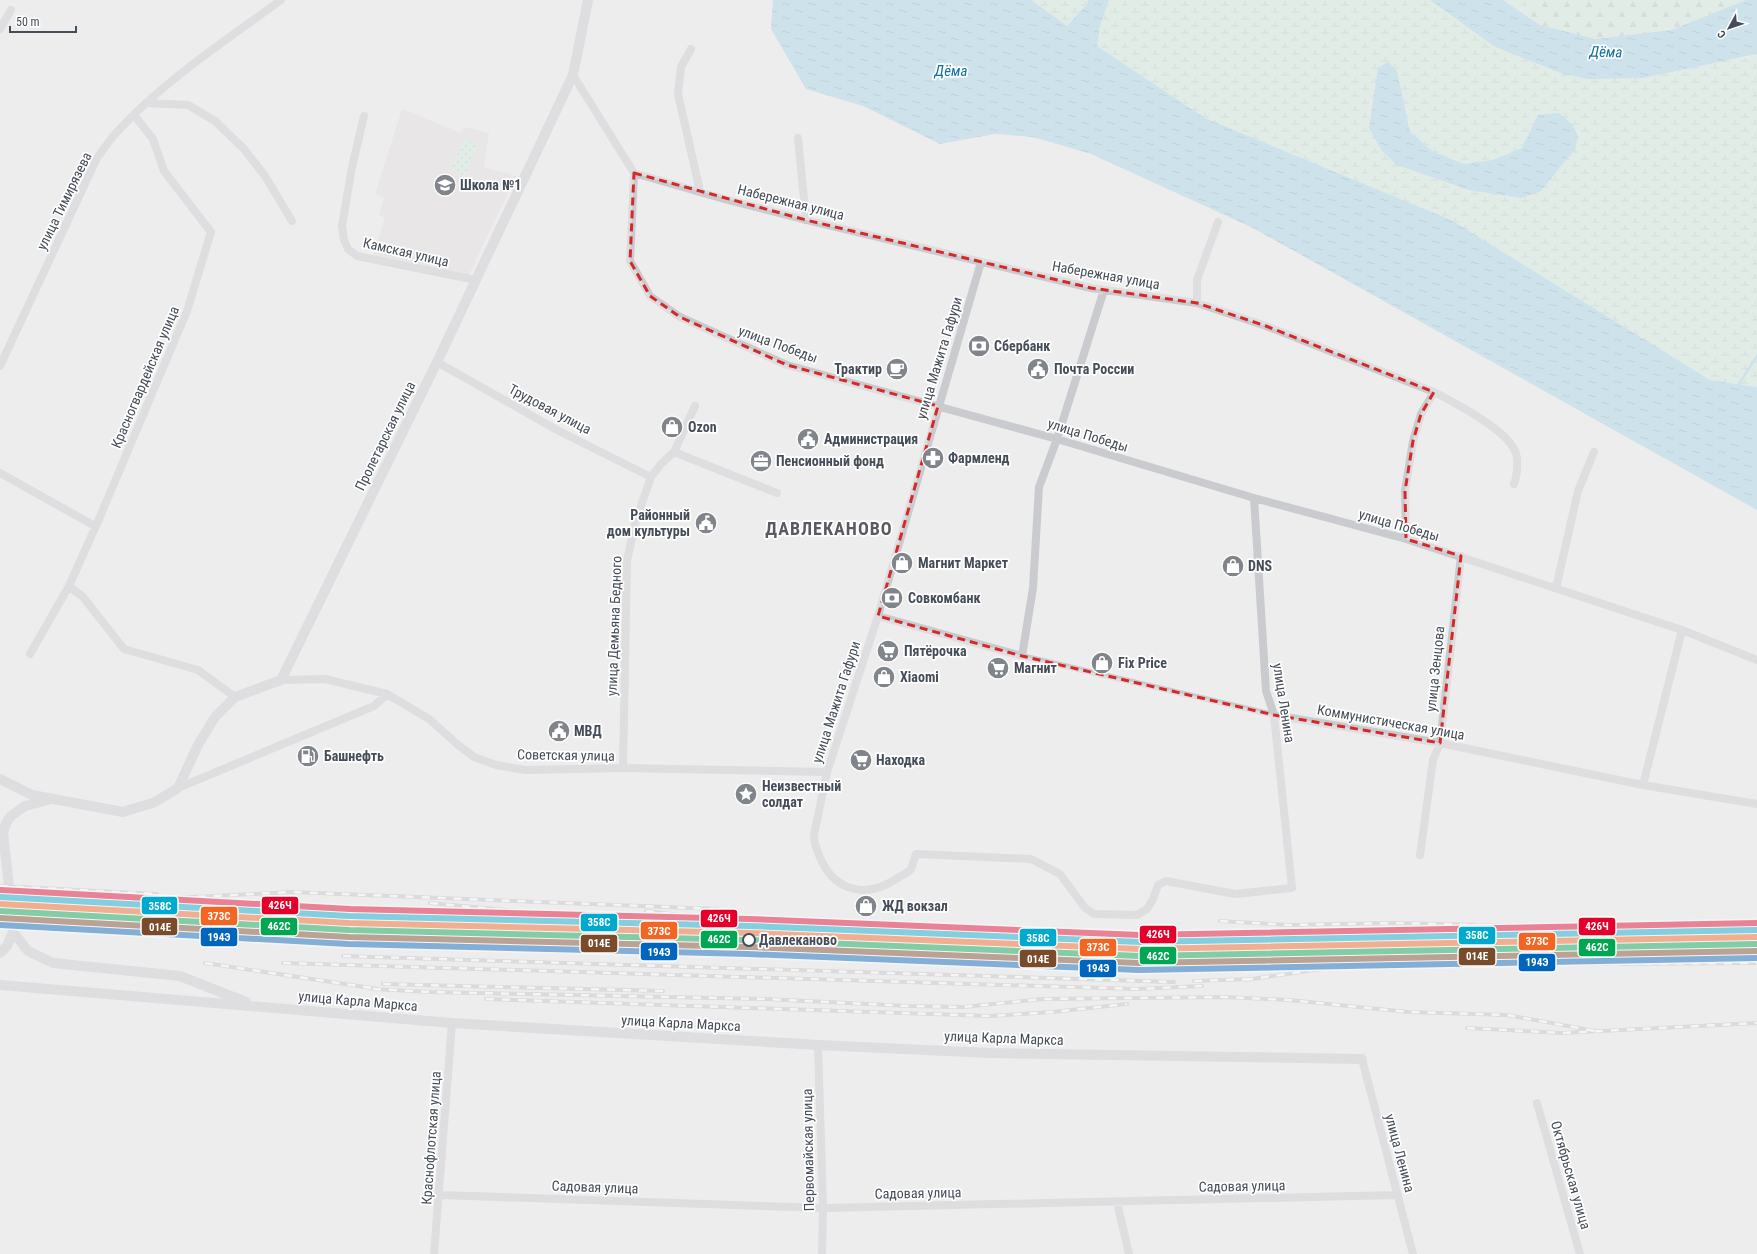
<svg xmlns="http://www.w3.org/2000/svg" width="1757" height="1254" font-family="'Roboto Condensed',sans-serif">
	<defs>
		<pattern id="forest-firs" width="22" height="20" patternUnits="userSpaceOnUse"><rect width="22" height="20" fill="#d1ecdf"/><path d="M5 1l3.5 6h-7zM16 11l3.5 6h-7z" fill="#b5ccc1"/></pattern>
		<pattern id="wetland-marsh" width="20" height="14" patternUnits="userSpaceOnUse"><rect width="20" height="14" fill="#d1ecdf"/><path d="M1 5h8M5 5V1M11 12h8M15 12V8" fill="none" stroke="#b5ccc1"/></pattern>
		<pattern id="park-dots" width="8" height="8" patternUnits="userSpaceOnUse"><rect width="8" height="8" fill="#d1ecdf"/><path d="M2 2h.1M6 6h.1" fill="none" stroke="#b5ccc1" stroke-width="1.8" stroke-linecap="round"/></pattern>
		<pattern id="water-ripples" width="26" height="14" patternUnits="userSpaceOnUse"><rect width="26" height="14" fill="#a7d4ea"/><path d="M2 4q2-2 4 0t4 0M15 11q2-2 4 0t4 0" fill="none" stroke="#8aaec0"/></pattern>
	</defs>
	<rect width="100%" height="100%" fill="#eeeded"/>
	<path fill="#e0dede" d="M402,109L461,133L464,127L489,133L484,167L516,176L469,275L373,255L385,218L379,215L384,198L375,194Z"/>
	<path fill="url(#forest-firs)" d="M1530,0H1746L1671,30L1595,39L1540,25L1521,12Z"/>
	<path fill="url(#wetland-marsh)" d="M1033,0H1088L1087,4L1067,26L1033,2Z
		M1109,0H1430L1495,47L1561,73L1586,79L1744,58L1757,54V387L1710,380L1451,220L1205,118L1097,46L1100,26Z
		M1503,0H1530L1521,12Z"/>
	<path fill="url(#park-dots)" d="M465,139L478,145L465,176L451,170Z"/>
	<path fill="url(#water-ripples)" d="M773,0H1033L1034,2L1067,26L1087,4L1088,0H1109L1100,26L1097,46L1205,118L1451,220L1710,380L1757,387V510L1253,228L1091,154L1033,137L995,134L940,144L863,106L806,89L771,29Z
		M1430,0H1503L1540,25L1595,39L1671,30L1746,0H1757V54L1643,78L1586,79L1561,73L1495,47Z
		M1388,62L1397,71L1410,132L1432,151L1464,164L1493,160L1522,148L1538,115L1559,113L1573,125L1578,137L1575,149L1541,191L1521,198L1469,190L1397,165L1382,151L1369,128L1378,68Z"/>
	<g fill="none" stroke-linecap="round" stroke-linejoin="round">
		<path stroke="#a7d4ea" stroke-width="2.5" d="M1739,384L1757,356"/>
		<path stroke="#cccdcf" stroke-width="10" stroke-dasharray="10 5" stroke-linecap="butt" d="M8,877L13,932"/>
		<path stroke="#c9cbce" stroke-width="6" d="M1022,656L1274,715"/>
		<path stroke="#c9cbce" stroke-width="8" d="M0,29L11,10
			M691,49L681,67L678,94L700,191
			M573,75L634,173L630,261L650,296L680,317L787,365L1057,439L1254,498L1406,539L1682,630L1757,660
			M146,103L188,105L215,121L244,149L265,176L292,221
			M364,116L352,167L342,226L344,240L348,249L357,256L476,280
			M798,138L806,220
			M634,173L724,199L806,220L1091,288L1197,303L1266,326L1434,392C1455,403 1506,429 1515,451C1519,459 1517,476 1514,484
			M981,262L878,616L827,772L814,835C814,843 816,848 819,855C832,889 862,899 893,881C898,877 908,873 911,869C913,865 914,858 916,854L1031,859L1060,874L1085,908L1094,914L1137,915L1147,909L1153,899L1158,885L1166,881L1235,894L1292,888L1274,715L1266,691L1254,498
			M1197,303V280L1218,222
			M437,362L557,430L651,477
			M0,366L97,158C104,149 110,139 118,131C165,80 225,41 281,0
			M674,452L777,493
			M0,473L95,526
			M1406,539L1405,491L1413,441L1421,414L1434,392
			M69,586L83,597L124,649L198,670L235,697
			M1556,588L1578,491L1594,452
			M878,616L1022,656L1033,588L1039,487L1057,439L1104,290
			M30,654L69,586L99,519L187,311L211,232L164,171L153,139L134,115
			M281,680L325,679L387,694L429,719L457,744L474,757L496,765L525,770L623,768L827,772
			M1274,715L1440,743L1643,785L1757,804
			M623,768L627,560L636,520L651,477L661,464L674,452L695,406
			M1643,785L1682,630
			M178,788L374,706L387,694
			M1420,855L1433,760L1440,743L1461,556
			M818,1045L823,1208L822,1254
			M1362,1059L1413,1254
			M1537,1103L1580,1254
			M440,1195L823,1208L1397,1195
			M1117,1202L1129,1254
			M434,1254L452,1023"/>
		<path stroke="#c9cbce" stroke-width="10" d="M0,779L32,795L123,812L155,802L178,788L198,745L215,717L235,697L281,680L437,362L573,75L588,0
			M8,877L3,833L6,823L11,816L25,806L48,800
			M0,953L7,946L13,932L28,951L53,963L180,976L246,1002
			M0,985L452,1023L818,1045L990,1053L1362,1059"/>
		<g stroke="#c3c4c7" stroke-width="4">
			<path id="rail" d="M0,886L157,894
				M118,901L291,892L717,909
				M430,903L539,913
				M646,911L714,919
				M1220,921L1288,925L1395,923L1526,926L1633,932
				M1627,932L1757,928
				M1509,934L1553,933
				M1556,949L1664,959
				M343,956L1174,982
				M205,963L378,989
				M283,963L1136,989L1202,986
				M1245,980L1363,963L1409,961L1601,964L1757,963
				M1194,981L1250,979
				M383,984L663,991
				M373,989L430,992L766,999L908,1006L963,1007L1043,999L1225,997L1289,1000L1408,1012L1507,1015L1595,1031
				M486,999L990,1016L1052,1012L1127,1004
				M1467,1028L1562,1033L1757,1023"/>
		</g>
		<use href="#rail" stroke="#fff" stroke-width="2.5" stroke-dasharray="8" stroke-linecap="butt"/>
		<g stroke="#fff" stroke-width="9">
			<path id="rail-1" d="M0,904L349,923L749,933L1140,949L1757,937"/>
		</g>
		<g stroke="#fff" stroke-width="9">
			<path id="rail-2" d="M0,911L349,930L749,940L1140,956L1757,944"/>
		</g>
		<g stroke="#fff" stroke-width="9">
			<path id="rail-3" d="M0,897L349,916L749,926L1140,942L1757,930"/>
		</g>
		<g stroke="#fff" stroke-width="9">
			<path id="rail-4" d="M0,918L349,937L749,947L1139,963L1757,951"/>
		</g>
		<g stroke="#fff" stroke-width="9">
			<path id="rail-5" d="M1,890L350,909L749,919L1140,935L1757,923"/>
		</g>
		<g stroke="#fff" stroke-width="9">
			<path id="rail-6" d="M0,925L348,944L748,954L1139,970L1757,958"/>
		</g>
		<use href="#rail-1" stroke="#f26522" stroke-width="6"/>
		<use href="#rail-2" stroke="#00a651" stroke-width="6"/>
		<use href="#rail-3" stroke="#00a9ce" stroke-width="6"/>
		<use href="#rail-4" stroke="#7a4b2a" stroke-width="6"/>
		<use href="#rail-5" stroke="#e4002b" stroke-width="6"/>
		<use href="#rail-6" stroke="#0065bd" stroke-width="6"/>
	</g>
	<path d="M0 0H1757V1254H0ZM634,173L806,220L1091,288L1197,303L1266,326L1434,392L1421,414L1413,441L1405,491L1406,539L1461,556L1440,743L1274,715L1022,656L878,616L938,406L787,365L680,317L650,296L630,261Z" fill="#eeeded" fill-opacity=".55" fill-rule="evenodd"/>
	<path fill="none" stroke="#d62828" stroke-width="3" stroke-dasharray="8 5" stroke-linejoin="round" d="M634,173L806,220L1091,288L1197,303L1266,326L1434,392L1421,414L1413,441L1405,491L1406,539L1461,556L1440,743L1274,715L1022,656L878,616L938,406L787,365L680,317L650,296L630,261Z"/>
	<defs>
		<g id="school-disc" transform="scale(1.15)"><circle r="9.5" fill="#80858c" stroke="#fff"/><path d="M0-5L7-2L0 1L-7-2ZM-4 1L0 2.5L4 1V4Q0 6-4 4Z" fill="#fff"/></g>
		<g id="bank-disc" transform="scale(1.15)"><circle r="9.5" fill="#80858c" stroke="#fff"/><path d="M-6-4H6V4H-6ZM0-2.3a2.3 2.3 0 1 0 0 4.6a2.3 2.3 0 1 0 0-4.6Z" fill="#fff"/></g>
		<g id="cafe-disc" transform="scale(1.15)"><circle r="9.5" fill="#80858c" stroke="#fff"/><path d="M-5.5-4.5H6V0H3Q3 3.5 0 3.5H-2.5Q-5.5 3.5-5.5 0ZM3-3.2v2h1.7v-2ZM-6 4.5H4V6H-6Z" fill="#fff"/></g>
		<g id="civic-disc" transform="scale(1.15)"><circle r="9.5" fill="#80858c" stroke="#fff"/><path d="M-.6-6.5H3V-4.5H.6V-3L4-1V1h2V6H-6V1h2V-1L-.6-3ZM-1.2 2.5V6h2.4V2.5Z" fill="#fff"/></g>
		<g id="shop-disc" transform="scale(1.15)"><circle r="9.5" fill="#80858c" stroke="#fff"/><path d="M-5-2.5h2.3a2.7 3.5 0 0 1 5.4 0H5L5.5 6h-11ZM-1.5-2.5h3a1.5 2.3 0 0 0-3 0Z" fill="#fff"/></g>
		<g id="pharmacy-disc" transform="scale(1.15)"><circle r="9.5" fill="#80858c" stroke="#fff"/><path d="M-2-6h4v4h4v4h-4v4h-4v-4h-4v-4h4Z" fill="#fff"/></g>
		<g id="office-disc" transform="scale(1.15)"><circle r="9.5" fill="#80858c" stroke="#fff"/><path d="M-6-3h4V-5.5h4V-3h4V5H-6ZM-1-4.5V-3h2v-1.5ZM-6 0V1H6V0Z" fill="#fff"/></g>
		<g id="supermarket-disc" transform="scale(1.15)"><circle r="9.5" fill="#80858c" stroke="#fff"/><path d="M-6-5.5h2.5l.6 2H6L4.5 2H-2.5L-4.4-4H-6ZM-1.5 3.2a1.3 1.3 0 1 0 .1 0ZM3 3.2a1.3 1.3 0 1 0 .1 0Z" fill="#fff"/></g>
		<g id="fuel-disc" transform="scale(1.15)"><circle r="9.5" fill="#80858c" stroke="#fff"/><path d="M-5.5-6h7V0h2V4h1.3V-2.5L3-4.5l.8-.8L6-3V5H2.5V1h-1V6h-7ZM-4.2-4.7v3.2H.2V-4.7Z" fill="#fff"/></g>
		<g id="sight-disc" transform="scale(1.15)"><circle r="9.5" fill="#80858c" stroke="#fff"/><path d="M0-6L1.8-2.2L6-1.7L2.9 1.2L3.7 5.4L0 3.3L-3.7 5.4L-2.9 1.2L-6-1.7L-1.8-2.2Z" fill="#fff"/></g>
	</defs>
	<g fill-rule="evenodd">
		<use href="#school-disc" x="445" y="185"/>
		<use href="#bank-disc" x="979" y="346"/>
		<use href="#cafe-disc" x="897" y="369"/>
		<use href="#civic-disc" x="1038" y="369"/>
		<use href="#shop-disc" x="672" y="427"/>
		<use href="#civic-disc" x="808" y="439"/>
		<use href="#pharmacy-disc" x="933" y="458"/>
		<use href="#office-disc" x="761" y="461"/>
		<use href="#civic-disc" x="706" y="523"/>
		<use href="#shop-disc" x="902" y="563"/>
		<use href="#shop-disc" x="1233" y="566"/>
		<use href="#bank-disc" x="892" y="598"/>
		<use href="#supermarket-disc" x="888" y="651"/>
		<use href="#shop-disc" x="1102" y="663"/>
		<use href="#supermarket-disc" x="998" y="668"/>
		<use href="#shop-disc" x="884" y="677"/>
		<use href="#civic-disc" x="559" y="731"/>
		<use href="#fuel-disc" x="308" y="756"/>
		<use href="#supermarket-disc" x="861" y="760"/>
		<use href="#sight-disc" x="746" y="794"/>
		<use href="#shop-disc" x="866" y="906"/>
	</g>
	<circle fill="#fff" stroke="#454d58" stroke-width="2" cx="749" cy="940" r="6"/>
	<g text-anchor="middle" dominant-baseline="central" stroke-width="3.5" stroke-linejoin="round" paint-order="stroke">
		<g font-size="14" font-weight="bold" fill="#454d58" stroke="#fff" text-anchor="start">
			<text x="460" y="185">Школа №1</text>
			<text x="994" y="346">Сбербанк</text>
			<text x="882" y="369" text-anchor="end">Трактир</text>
			<text x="1054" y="369">Почта России</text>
			<text x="688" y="427">Ozon</text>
			<text x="824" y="439">Администрация</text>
			<text x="948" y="458">Фармленд</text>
			<text x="776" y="461">Пенсионный фонд</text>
			<text x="690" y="515" text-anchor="end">Районный<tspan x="690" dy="16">дом культуры</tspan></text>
			<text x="918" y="563">Магнит Маркет</text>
			<text x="1248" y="566">DNS</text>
			<text x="908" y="598">Совкомбанк</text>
			<text x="904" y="651">Пятёрочка</text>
			<text x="1118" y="663">Fix Price</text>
			<text x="1014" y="668">Магнит</text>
			<text x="900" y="677">Xiaomi</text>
			<text x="574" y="731">МВД</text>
			<text x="324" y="756">Башнефть</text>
			<text x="876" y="760">Находка</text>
			<text x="762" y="786">Неизвестный<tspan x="762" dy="16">солдат</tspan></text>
			<text x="882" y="906">ЖД вокзал</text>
		</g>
		<g font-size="14" fill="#454d58" stroke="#fff">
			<text transform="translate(64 201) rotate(-64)">улица Тимирязева</text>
			<text transform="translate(791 202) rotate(14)">Набережная улица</text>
			<text transform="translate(406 252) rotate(13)">Камская улица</text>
			<text transform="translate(1106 275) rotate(10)">Набережная улица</text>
			<text transform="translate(778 344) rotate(20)">улица Победы</text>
			<text transform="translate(939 358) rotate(-73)">улица Мажита Гафури</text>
			<text transform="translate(145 377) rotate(-67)">Красногвардейская улица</text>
			<text transform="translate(550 409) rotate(28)">Трудовая улица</text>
			<text transform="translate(1088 435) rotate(17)">улица Победы</text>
			<text transform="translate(385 436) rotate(-64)">Пролетарская улица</text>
			<text transform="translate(1399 525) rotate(16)">улица Победы</text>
			<text transform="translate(614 626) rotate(-88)">улица Демьяна Бедного</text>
			<text transform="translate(1435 669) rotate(-84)">улица Зенцова</text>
			<text transform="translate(836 702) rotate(-72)">улица Мажита Гафури</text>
			<text transform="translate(1284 703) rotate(81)">улица Ленина</text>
			<text transform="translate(1391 722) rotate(10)">Коммунистическая улица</text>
			<text transform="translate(566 755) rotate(1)">Советская улица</text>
			<text transform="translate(358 1001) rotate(5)">улица Карла Маркса</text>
			<text transform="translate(681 1023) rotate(3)">улица Карла Маркса</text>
			<text transform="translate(1004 1038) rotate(2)">улица Карла Маркса</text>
			<text transform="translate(431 1138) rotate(-86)">Краснофлотская улица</text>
			<text transform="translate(808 1150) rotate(-91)">Первомайская улица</text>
			<text transform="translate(1400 1153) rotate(75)">улица Ленина</text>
			<text transform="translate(1571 1175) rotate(74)">Октябрьская улица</text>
			<text transform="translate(1242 1186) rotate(-1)">Садовая улица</text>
			<text transform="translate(595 1187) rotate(2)">Садовая улица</text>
			<text transform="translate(918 1193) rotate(-1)">Садовая улица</text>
		</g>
		<g font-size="14" font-weight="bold" fill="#454d58" stroke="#fff" text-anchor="start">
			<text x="759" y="940">Давлеканово</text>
		</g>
		<g font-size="15" font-style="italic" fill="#1071a0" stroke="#fff">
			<text transform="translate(1606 52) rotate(2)">Дёма</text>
			<text x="951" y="71">Дёма</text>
		</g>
		<g font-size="18" font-weight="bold" letter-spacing="1" fill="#595b60" stroke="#fff">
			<text x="829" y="528">ДАВЛЕКАНОВО</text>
		</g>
	</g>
	<g stroke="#fff" stroke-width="1.5">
		<rect x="261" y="896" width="38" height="19" rx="4" fill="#e4002b"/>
		<rect x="141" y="896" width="37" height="19" rx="4" fill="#00a9ce"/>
		<rect x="200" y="906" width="38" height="20" rx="4" fill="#f26522"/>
		<rect x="700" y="909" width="38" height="19" rx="4" fill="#e4002b"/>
		<rect x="580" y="913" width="38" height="19" rx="4" fill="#00a9ce"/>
		<rect x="1578" y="917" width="38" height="19" rx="4" fill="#e4002b"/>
		<rect x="260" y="917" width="38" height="19" rx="4" fill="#00a651"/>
		<rect x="141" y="917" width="37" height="19" rx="4" fill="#7a4b2a"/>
		<rect x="640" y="921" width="38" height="19" rx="4" fill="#f26522"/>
		<rect x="1139" y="925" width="38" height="19" rx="4" fill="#e4002b"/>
		<rect x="1458" y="926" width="38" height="19" rx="4" fill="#00a9ce"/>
		<rect x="200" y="927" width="38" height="20" rx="4" fill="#0065bd"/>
		<rect x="1019" y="928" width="38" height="19" rx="4" fill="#00a9ce"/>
		<rect x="700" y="930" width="38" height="19" rx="4" fill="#00a651"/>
		<rect x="1518" y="932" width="38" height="19" rx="4" fill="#f26522"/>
		<rect x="580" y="934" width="38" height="19" rx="4" fill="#7a4b2a"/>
		<rect x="1578" y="938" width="38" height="19" rx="4" fill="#00a651"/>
		<rect x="1079" y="938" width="38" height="19" rx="4" fill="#f26522"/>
		<rect x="640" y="942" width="38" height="19" rx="4" fill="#0065bd"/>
		<rect x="1139" y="946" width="38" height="19" rx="4" fill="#00a651"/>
		<rect x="1458" y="947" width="38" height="19" rx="4" fill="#7a4b2a"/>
		<rect x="1019" y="949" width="38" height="19" rx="4" fill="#7a4b2a"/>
		<rect x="1518" y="953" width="38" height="19" rx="4" fill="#0065bd"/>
		<rect x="1079" y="959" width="38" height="19" rx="4" fill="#0065bd"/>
	</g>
	<g font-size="11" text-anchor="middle" font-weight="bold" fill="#fff">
		<text x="280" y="909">426Ч</text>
		<text x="160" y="910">358С</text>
		<text x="219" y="920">373C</text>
		<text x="719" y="922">426Ч</text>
		<text x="599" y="926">358С</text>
		<text x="1597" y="930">426Ч</text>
		<text x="279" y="930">462С</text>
		<text x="160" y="931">014Е</text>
		<text x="659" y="935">373C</text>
		<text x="1158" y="938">426Ч</text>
		<text x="1477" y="939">358С</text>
		<text x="219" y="941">194Э</text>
		<text x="1038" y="942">358С</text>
		<text x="719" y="943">462С</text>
		<text x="1537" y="945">373C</text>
		<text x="599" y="947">014Е</text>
		<text x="1597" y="951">462С</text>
		<text x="1098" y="951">373C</text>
		<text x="659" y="956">194Э</text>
		<text x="1158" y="960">462С</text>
		<text x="1477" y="960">014Е</text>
		<text x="1038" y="963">014Е</text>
		<text x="1537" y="966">194Э</text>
		<text x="1098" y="972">194Э</text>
	</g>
	<g transform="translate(1729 28) rotate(230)" stroke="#ffffff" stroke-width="3" paint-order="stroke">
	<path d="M0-3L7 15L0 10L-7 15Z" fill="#454d58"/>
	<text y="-6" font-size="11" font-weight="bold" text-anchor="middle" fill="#454d58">С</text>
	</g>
	<path d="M10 26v6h66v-6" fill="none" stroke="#454d58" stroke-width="2"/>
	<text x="16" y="26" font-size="12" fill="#454d58" stroke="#ffffff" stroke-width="3" paint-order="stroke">50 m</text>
</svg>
